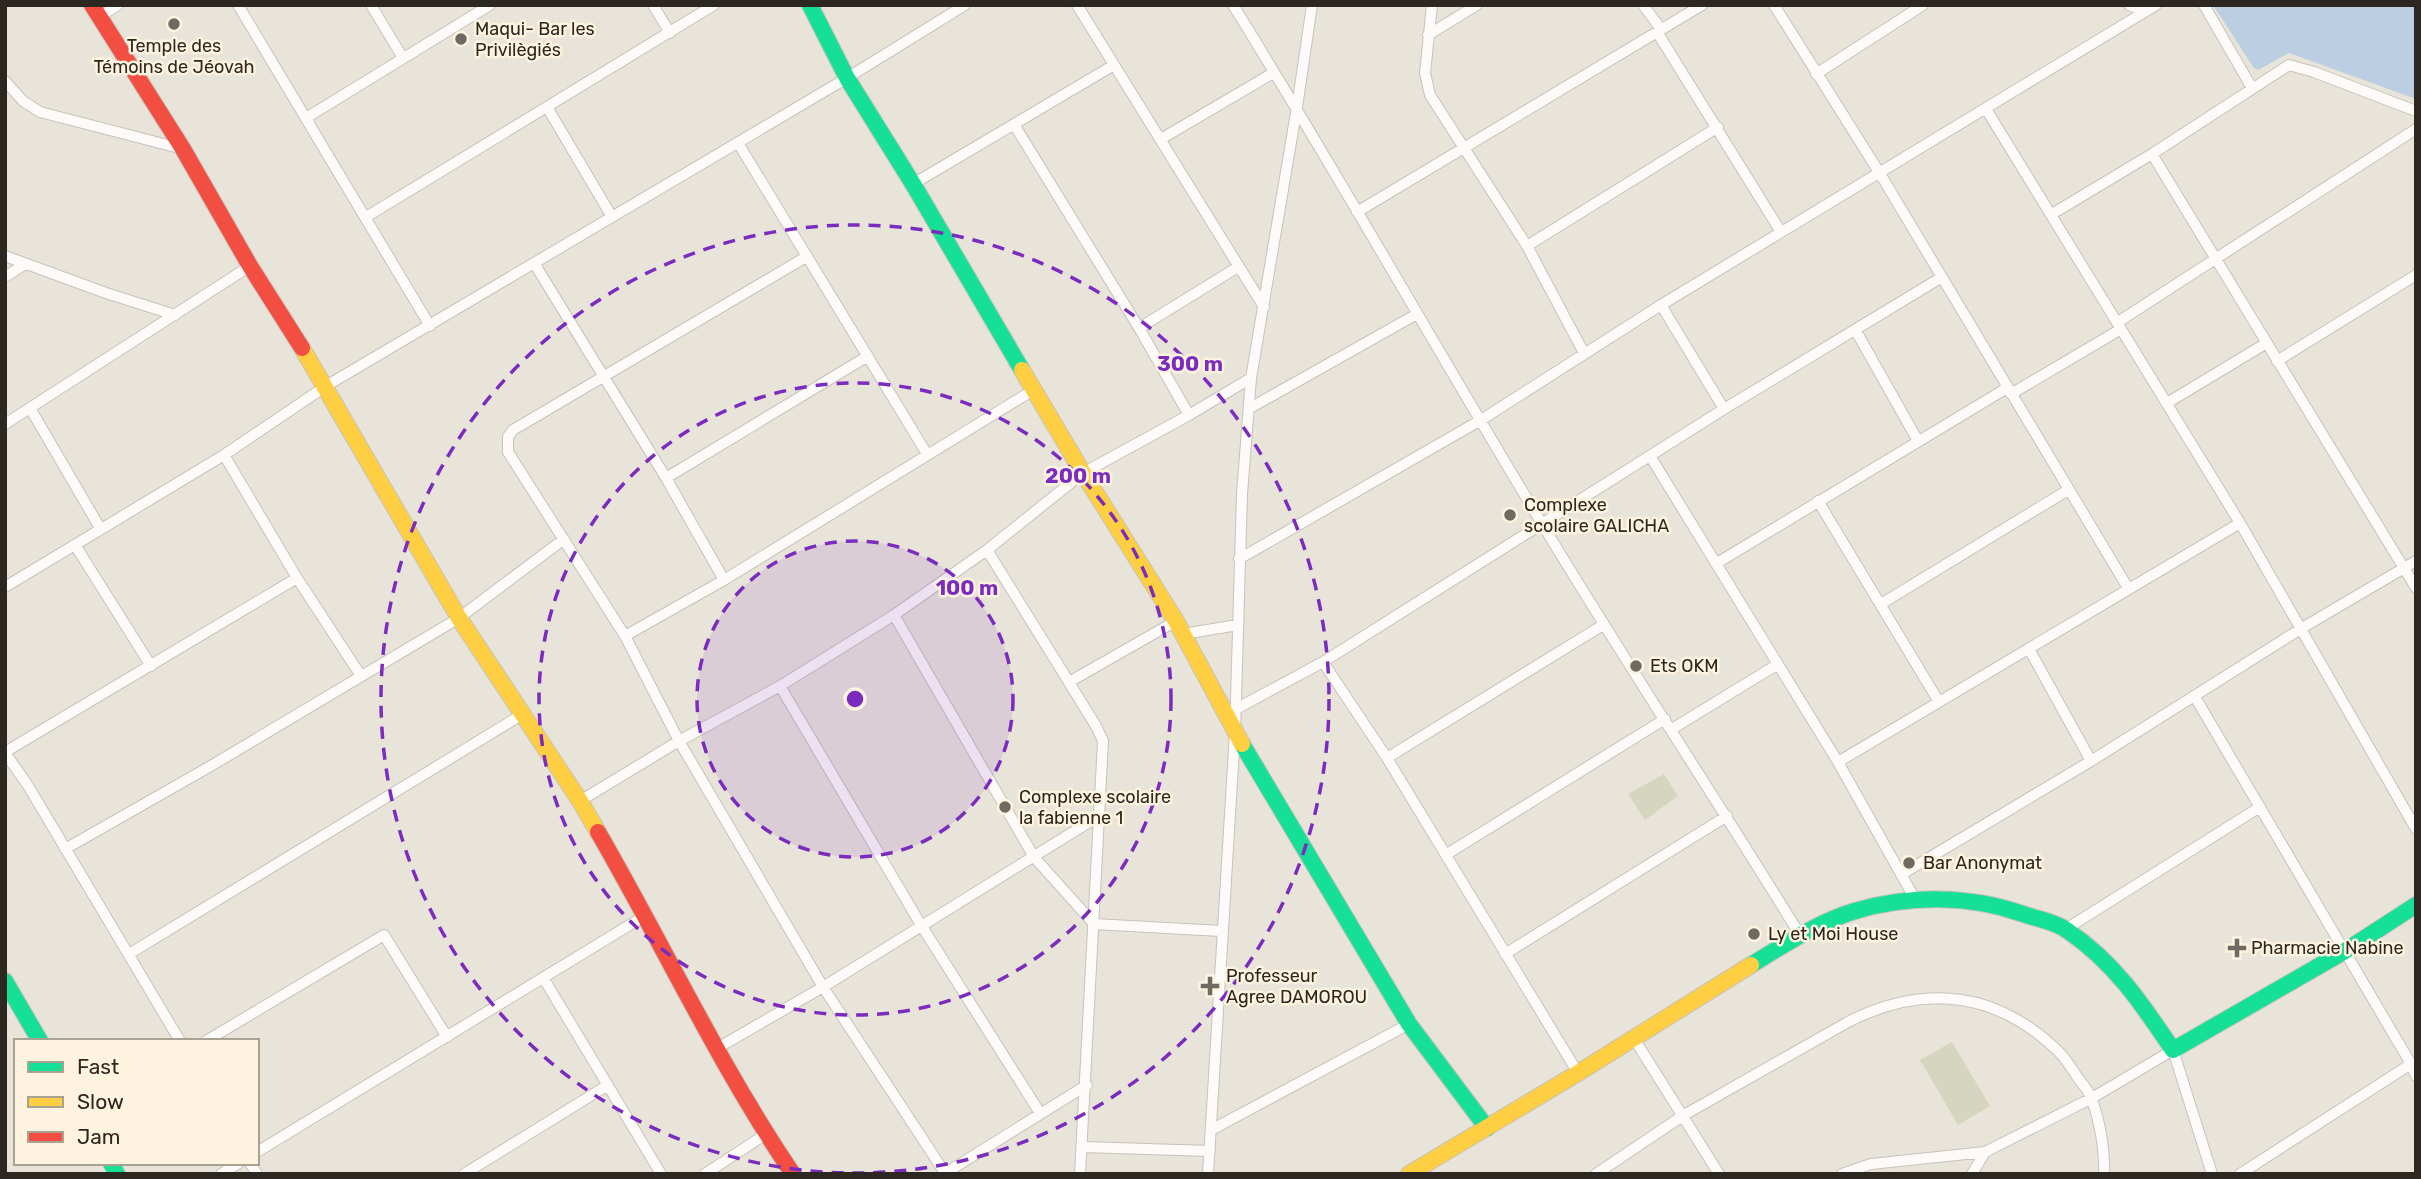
<svg xmlns="http://www.w3.org/2000/svg" width="2421" height="1179" font-family="Rubik,sans-serif">
	<rect width="100%" height="100%" fill="#e9e4d9"/>
	<path fill="#d6d6c0" d="M1664,774L1678,796L1645,820L1628,794Z
		M1952,1042L1990,1106L1958,1125L1920,1060Z"/>
	<path fill="#bccee1" d="M2213,5L2416,7V99L2289,53L2258,70L2254,68Z"/>
	<g fill="none" stroke-linecap="round" stroke-linejoin="round">
		<g stroke="#c7c2ba" stroke-width="12">
			<path id="street" d="M238,5L430,326
				M371,5L403,58
				M653,5L670,33
				M1077,5L1264,307
				M1233,5C1340,177 1439,354 1544,527C1627,665 1716,798 1800,935
				M1432,5L1425,73L1430,95L1527,246L1584,353
				M1643,5L1661,29
				M1774,5L1879,172L2128,588
				M2129,5L2145,11
				M2204,5L2252,88
				M99,17L118,5
				M1657,32L1781,232
				M1428,35L1477,5
				M1816,74L1923,5
				M5,81L23,101L40,112L183,149
				M547,107L612,217
				M1986,109L2240,523L2416,829
				M306,118L490,5
				M1015,126L1139,328L1189,415
				M1161,139L1273,73
				M738,143L927,454
				M2152,154L2416,588
				M913,184L1114,65
				M1357,212L1702,5
				M2052,214L2152,154L2289,65L2314,72L2416,111
				M366,217L714,5
				M1527,246L1718,127
				M5,256L106,293L175,315
				M806,257L513,430L508,437V452L625,636L679,741L823,987L945,1173
				M534,263L666,478L724,580
				M5,277L25,264
				M1661,305L1724,409
				M2118,322L2416,129
				M1139,328L1238,267
				M1856,331L1918,441
				M2277,361L2416,275
				M2011,394L2121,329
				M2167,403L2265,344
				M30,408L100,528
				M1250,408L1417,314
				M5,424L250,266
				M224,455L297,578L361,676
				M1650,456L1838,762L1915,899
				M666,478L868,356
				M1818,501L1939,702
				M75,545L151,666
				M987,550L1096,726L1103,741L1080,1174
				M1239,559L1481,420L1661,305L2156,5
				M1717,563L2007,388
				M5,587L224,455L326,386L847,78L965,5
				M1881,604L2068,490
				M894,615L1034,857L1094,924L1221,931
				M1183,634L1238,625
				M625,636L724,580L1035,389
				M2029,649L2091,761
				M1323,662L1387,758L1578,1073
				M1069,682L1176,621
				M780,686L921,925L1040,1113
				M2195,697L2411,1064L2416,1076
				M1236,709L1323,662L1724,409L1942,277
				M1672,729L1778,664
				M5,752L297,578
				M5,753L27,784L180,1041
				M1387,758L1603,625
				M1838,762L2240,523
				M580,801L679,741L780,686L894,615L987,550L1083,473L1189,415L1251,378
				M65,849L209,767L459,618L564,539
				M1447,854L1665,719
				M1902,874L2091,761L2302,628L2416,561
				M2066,929L2260,807
				M129,954L523,714
				M1505,954L1727,816
				M544,979L661,1174
				M1633,1037L1719,1174
				M206,1041L384,935L447,1037
				M716,1049L823,987L1099,816
				M1211,1130L1409,1024
				M1083,1147L1210,1151
				M257,1152L646,915
				M250,1163L257,1174
				M221,1174L239,1163
				M464,1174L608,1085
				M705,1174L766,1134
				M944,1174L1087,1085
				M1208,1174L1235,733L1242,494L1251,378L1297,107L1312,5
				M1596,1174L1684,1115L1848,1022C1883,1004 1921,994 1961,1000C1998,1005 2033,1026 2059,1052C2066,1059 2072,1069 2078,1078C2083,1085 2090,1092 2092,1100C2100,1122 2105,1151 2104,1174
				M1842,1174L1871,1164L1985,1152L2092,1098L2173,1050L2212,1174
				M1972,1174L1985,1152
				M2240,1174L2411,1064"/>
		</g>
		<g stroke="#c7c2ba" stroke-width="18">
			<path id="fast" d="M810,5L847,78L913,184L1022,370
				M1242,744L1409,1024L1487,1128
				M1751,965C1784,945 1818,922 1855,911C1909,895 1970,895 2023,914C2037,919 2056,922 2068,931C2115,963 2142,1004 2173,1050L2345,951L2416,905
				M5,981L40,1041
				M111,1163L117,1174"/>
		</g>
		<g stroke="#c7c2ba" stroke-width="18">
			<path id="slow" d="M302,348L459,618L580,801L598,832
				M1022,370L1083,473L1176,621L1242,744
				M1409,1174L1578,1073L1751,965"/>
		</g>
		<g stroke="#c7c2ba" stroke-width="18">
			<path id="jam" d="M92,5L183,149L250,266L302,348
				M598,832C664,946 719,1065 793,1174"/>
		</g>
		<use href="#street" stroke="#fcfbf9" stroke-width="10"/>
		<use href="#fast" stroke="#16e098" stroke-width="16"/>
		<use href="#slow" stroke="#ffcf43" stroke-width="16"/>
		<use href="#jam" stroke="#f24e42" stroke-width="16"/>
	</g>
	<circle cx="855" cy="699" r="158" fill="#7b2cbf" fill-opacity=".12"/>
	<g fill="none" stroke="#7b2cbf" stroke-width="3.5" stroke-dasharray="12 9">
		<circle cx="855" cy="699" r="158"/>
		<circle cx="855" cy="699" r="316"/>
		<circle cx="855" cy="699" r="474"/>
	</g>
	<g fill="#6e6a61" stroke="#fdf3df" stroke-width="2.5">
		<circle cx="174" cy="24" r="7"/>
		<circle cx="461" cy="39" r="7"/>
		<circle cx="1510" cy="515" r="7"/>
		<circle cx="1636" cy="666" r="7"/>
		<circle cx="1005" cy="807" r="7"/>
		<circle cx="1909" cy="863" r="7"/>
		<circle cx="1754" cy="934" r="7"/>
		<path d="M2233.5 937.5h7v7h7v7h-7v7h-7v-7h-7v-7h7z"/>
		<path d="M1206.5 975.5h7v7h7v7h-7v7h-7v-7h-7v-7h7z"/>
	</g>
	<g text-anchor="middle" dominant-baseline="central" stroke-width="5" stroke-linejoin="round" paint-order="stroke">
		<g font-size="18" fill="#2c2821" stroke="#fdf3df" text-anchor="start">
			<text x="475" y="29">Maqui- Bar les<tspan x="475" dy="21">Privilègiés</tspan></text>
			<text x="174" y="46" text-anchor="middle">Temple des<tspan x="174" dy="21">Témoins de Jéovah</tspan></text>
			<text x="1524" y="505">Complexe<tspan x="1524" dy="21">scolaire GALICHA</tspan></text>
			<text x="1650" y="666">Ets OKM</text>
			<text x="1019" y="797">Complexe scolaire<tspan x="1019" dy="21">la fabienne 1</tspan></text>
			<text x="1923" y="863">Bar Anonymat</text>
			<text x="1768" y="934">Ly et Moi House</text>
			<text x="2251" y="948">Pharmacie Nabine</text>
			<text x="1226" y="976">Professeur<tspan x="1226" dy="21">Agree DAMOROU</tspan></text>
		</g>
	</g>
	<circle cx="855" cy="699" r="10" fill="#7b2cbf" stroke="#fdf3df" stroke-width="3.5"/>
	<g font-size="21" text-anchor="middle" font-weight="bold" fill="#7b2cbf" stroke="#fdf3df" stroke-width="5" stroke-linejoin="round" paint-order="stroke">
		<text x="1190" y="371">300 m</text>
		<text x="1078" y="483">200 m</text>
		<text x="967" y="595">100 m</text>
	</g>
	<rect width="2421" height="1179" fill="none" stroke="#2c2821" stroke-width="14"/>
	<rect x="14" y="1039" width="245" height="126" fill="#fdf3df" stroke="#a9a293" stroke-width="2"/>
	<rect x="28" y="1062" width="35" height="10" fill="#16e098" stroke="#a9a293" stroke-width="2"/>
	<text x="77" y="1074" font-size="21" fill="#2c2821">Fast</text>
	<rect x="28" y="1097" width="35" height="10" fill="#ffcf43" stroke="#a9a293" stroke-width="2"/>
	<text x="77" y="1109" font-size="21" fill="#2c2821">Slow</text>
	<rect x="28" y="1132" width="35" height="10" fill="#f24e42" stroke="#a9a293" stroke-width="2"/>
	<text x="77" y="1144" font-size="21" fill="#2c2821">Jam</text>
</svg>
